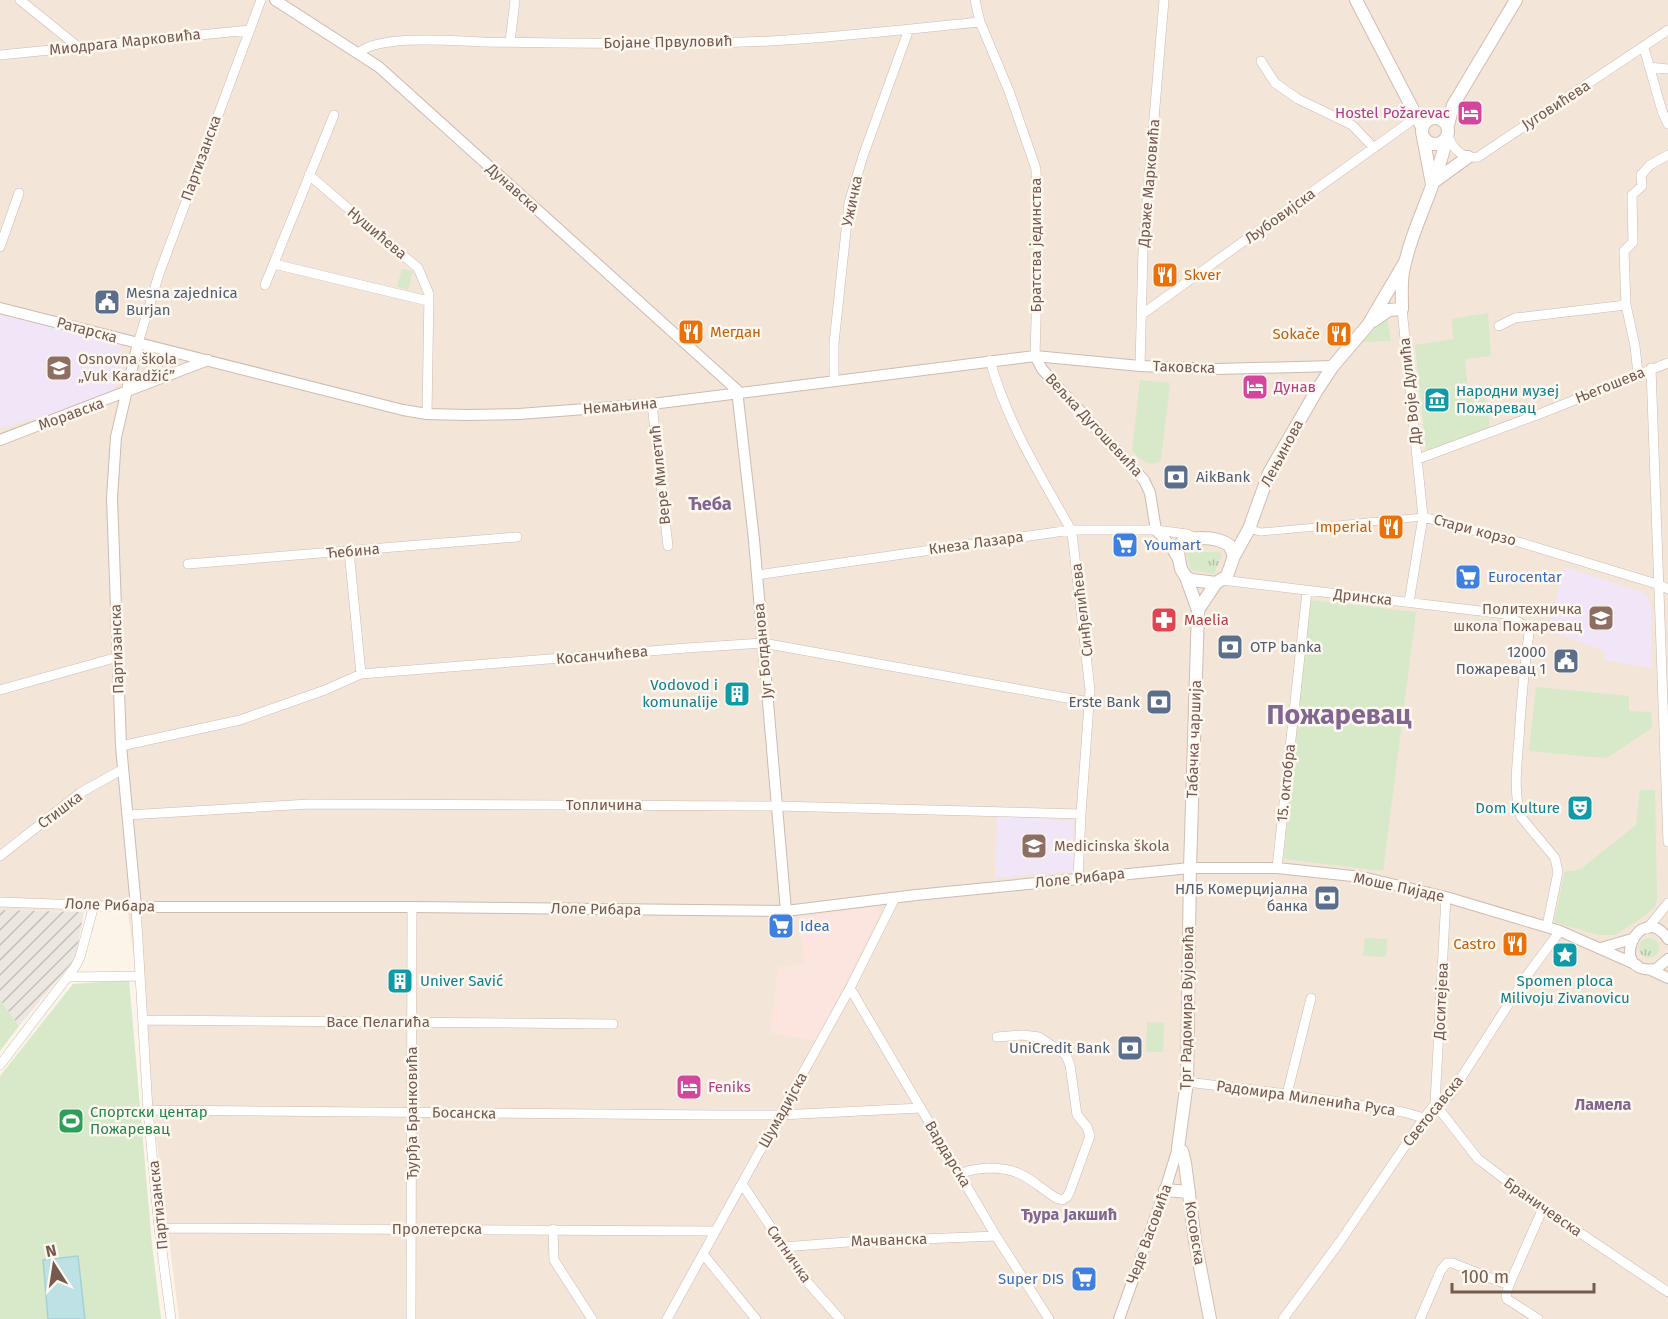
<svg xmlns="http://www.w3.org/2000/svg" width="1668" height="1319" font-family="'Fira Sans',sans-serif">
	<defs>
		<pattern id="industrial-furrows" width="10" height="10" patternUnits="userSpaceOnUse" patternTransform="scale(1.5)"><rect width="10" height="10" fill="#ede7e2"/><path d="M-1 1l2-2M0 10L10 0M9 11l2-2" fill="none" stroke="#c5beb9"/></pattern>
		<pattern id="grass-tufts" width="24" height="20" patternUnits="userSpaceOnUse" patternTransform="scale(1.5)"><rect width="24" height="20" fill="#d7e9c8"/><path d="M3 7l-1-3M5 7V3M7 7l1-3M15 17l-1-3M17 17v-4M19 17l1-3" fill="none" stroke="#b3c0a5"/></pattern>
	</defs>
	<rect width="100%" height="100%" fill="#fcf4e9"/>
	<path fill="#f3e5d8" d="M0,0H1668V1319H179L128,912L0,910Z"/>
	<path fill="#fbe5de" d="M875,907L881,913L816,1041L770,1033L778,967L805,963L798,918Z"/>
	<path fill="url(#industrial-furrows)" d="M0,910L84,912L75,959L19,1026L0,1000Z"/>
	<path fill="#f1e6f8" d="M0,312L121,343L115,394L0,429Z
		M1565,567L1644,593L1647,596L1651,607L1652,668L1604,660L1605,651L1547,630Z
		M997,816L1073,821V871L995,878Z"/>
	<path fill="url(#grass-tufts)" d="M1186,552H1220L1222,555L1214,574L1191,570Z
		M1639 948a10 10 0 1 1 20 0a10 10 0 1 1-20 0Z"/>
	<path fill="#d7e9c8" d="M402,269L413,271L408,290L397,287Z
		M1488,313L1491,356L1465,359L1468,392L1484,390L1490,427L1430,451L1426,449L1415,345L1453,339L1452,319Z
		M1387,317L1391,341L1362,342Z
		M1140,380L1170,383L1161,460C1149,469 1141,459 1132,451Z
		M1310,600L1416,612L1383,871L1284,859L1294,737Z
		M1536,687L1629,696V711L1651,712L1652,728L1610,756L1604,758L1529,751Z
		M1640,790H1655L1657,899L1655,906L1646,915L1615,935H1598L1554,922L1565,871H1573L1582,868L1636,825Z
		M1365,938L1387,939L1386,957L1363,956Z
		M129,980L152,1244L161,1319H0V1076L73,984Z
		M0,1000L19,1026L0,1051Z
		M1147,1022L1164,1023L1163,1052H1146Z"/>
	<path fill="#bee1e5" stroke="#a5d1d6" stroke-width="1.5" d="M78,1256L85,1319H48L43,1260Z"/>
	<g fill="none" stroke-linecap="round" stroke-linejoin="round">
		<g stroke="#cebbb0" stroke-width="8">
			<path id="pedestrian" d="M1249,529L1261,532L1423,517"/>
		</g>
		<g stroke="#cebbb0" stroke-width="10">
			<path id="minor" d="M20,0L77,46
				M975,0L980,22L1009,91L1036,169L1038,252L1035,356
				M510,42L515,0
				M1644,48L1662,111L1668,124
				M359,53C379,34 455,41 483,42C579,43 675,45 771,41C841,37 910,29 980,22
				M0,55L250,30
				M1261,61L1275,83L1298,99L1352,125L1374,148
				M1649,67L1668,69
				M1448,135C1452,149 1463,159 1478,157L1668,30
				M309,175L418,268L429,294L427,414
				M0,247L19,193
				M274,264L428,301
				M265,285L334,115
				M1402,309L1423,517L1409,602
				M1141,315L1418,116
				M1499,326L1515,318L1626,305
				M138,343L159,274L261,0
				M990,360C1006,421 1041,476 1071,530L1073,541L1090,690L1081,814L1078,878
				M1140,366L1143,249L1164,0
				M1651,368L1668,842
				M1638,374L1635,346L1626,305L1624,251L1633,242L1632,195L1642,186L1641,175L1650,165L1668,155
				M834,381V343L849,203L863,156L909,29
				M652,404L668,546
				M1418,459L1542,413L1668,363
				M1423,517L1522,543L1660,585L1668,589
				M349,551L361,674
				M188,564L517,537
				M757,575L1071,530H1156L1187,534L1195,538
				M1222,580L1505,614L1527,627L1529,633C1524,669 1521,704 1519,739C1517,764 1513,793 1521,817L1555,858L1558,872L1547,926
				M0,690L118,657
				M121,746L240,720L325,690L361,674L687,648L763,643L1089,702
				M128,815L309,804L777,806L1081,814
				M0,856L80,793L123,769
				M1277,868L1307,591
				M1446,897L1435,1104L1478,1159L1543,1208L1668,1292
				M0,902L136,907L148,1110L159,1228L171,1319
				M1647,929L1668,903
				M69,977L140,976
				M850,988L996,1236L1049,1319
				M143,1020L613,1024
				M0,1065L75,967L80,957L94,905
				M1187,1082L1287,1094L1403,1112L1424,1118
				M1287,1094L1311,998
				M148,1110L717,1115H780L921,1108
				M960,1174C969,1169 978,1169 988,1168C1023,1168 1030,1181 1056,1198L1062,1200L1067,1197L1070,1191L1090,1136L1087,1127L1077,1115L1070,1065L1066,1055L1039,1037L1023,1035L997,1037
				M742,1184L809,1284L840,1319
				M159,1228L715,1231
				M553,1229L554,1260L592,1319
				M783,1247L848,1242L996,1236
				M703,1254L756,1319
				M1509,1285L1506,1296L1507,1299L1538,1319
				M411,1319L412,907
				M667,1319L850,988L895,898
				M1283,1319L1339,1243L1424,1118L1435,1104L1450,1095L1528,974L1560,931
				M1420,1319L1441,1270L1447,1263H1452L1509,1285L1543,1208"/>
		</g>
		<g stroke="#cebbb0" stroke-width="12">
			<path id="tertiary" d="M275,0L379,67L737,390L754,540L786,911
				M0,308L403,410L427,414L468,415L519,414L652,404L1035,356L1140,366L1217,369L1333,366
				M138,343L116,437L112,498L121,746L136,907H412L786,911L916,895L1190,868H1277L1362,877L1446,897L1560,931L1637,965
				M1035,356L1042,369L1057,386L1144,480L1150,493L1156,530L1169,544L1178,559
				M0,440L208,360
				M1668,939C1640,898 1605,976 1656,969L1668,959
				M1601,948L1632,939
				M1651,970L1668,978
				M1119,1319L1165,1190L1178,1148"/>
		</g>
		<g stroke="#d3bdb0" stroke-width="14">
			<path id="secondary" d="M1356,0L1422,127
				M1422 131a13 13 0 1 1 26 0a13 13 0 1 1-26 0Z
				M1448,125L1453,105L1516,0
				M1423,137L1432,184
				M1435,181L1468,157
				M1373,321L1389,310L1402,309C1402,297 1401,284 1403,272C1412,226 1437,185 1446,140
				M1234,556L1230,546C1219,536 1185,534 1177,548L1181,569L1186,577L1192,580L1216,583L1227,576L1234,556L1249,529L1269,473L1317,390L1333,366L1368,325L1405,262
				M1186,577L1198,610L1190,868L1187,1082L1178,1148L1182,1151L1185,1163L1195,1241L1210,1319
				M1198,610L1216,583
				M1165,1190L1189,1192"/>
		</g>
		<use href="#pedestrian" stroke="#fff" stroke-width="7"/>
		<use href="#minor" stroke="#fff" stroke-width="9"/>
		<use href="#tertiary" stroke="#fff" stroke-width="10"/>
		<use href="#secondary" stroke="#fff" stroke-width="12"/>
	</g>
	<defs>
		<g id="hotel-square" transform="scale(1.35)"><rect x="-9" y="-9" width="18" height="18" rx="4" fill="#d1479c" stroke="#fef8f0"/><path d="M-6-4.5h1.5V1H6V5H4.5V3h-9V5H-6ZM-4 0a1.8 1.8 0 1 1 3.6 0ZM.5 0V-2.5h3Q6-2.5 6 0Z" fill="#fff"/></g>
		<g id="restaurant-square" transform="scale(1.35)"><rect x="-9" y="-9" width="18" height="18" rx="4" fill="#e8710a" stroke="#fef8f0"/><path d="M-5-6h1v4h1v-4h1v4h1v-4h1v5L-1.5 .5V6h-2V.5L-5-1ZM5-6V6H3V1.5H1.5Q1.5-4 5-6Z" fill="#fff"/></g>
		<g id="civic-square" transform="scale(1.35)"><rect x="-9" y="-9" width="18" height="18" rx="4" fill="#5c6f8a" stroke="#fef8f0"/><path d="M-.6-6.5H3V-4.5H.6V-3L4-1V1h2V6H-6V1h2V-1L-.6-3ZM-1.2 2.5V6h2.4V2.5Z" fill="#fff"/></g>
		<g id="school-square" transform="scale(1.35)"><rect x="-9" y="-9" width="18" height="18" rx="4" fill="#8d6e63" stroke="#fef8f0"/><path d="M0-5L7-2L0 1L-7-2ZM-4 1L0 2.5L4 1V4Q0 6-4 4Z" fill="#fff"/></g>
		<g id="museum-square" transform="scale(1.35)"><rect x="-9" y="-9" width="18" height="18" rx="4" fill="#0f9aa8" stroke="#fef8f0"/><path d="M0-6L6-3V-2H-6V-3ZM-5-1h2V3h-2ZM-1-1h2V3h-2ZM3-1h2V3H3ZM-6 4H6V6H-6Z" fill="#fff"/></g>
		<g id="bank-square" transform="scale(1.35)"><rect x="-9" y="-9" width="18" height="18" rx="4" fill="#5c6f8a" stroke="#fef8f0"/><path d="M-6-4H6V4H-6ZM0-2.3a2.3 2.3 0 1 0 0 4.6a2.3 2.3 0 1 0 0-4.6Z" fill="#fff"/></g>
		<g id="supermarket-square" transform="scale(1.35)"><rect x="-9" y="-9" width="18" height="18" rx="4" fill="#3f7fe0" stroke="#fef8f0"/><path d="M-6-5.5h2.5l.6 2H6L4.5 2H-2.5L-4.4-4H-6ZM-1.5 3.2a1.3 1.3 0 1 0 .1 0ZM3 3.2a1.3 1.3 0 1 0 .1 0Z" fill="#fff"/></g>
		<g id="pharmacy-square" transform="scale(1.35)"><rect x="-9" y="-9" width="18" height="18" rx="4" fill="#e0444e" stroke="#fef8f0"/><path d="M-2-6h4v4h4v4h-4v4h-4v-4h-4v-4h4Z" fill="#fff"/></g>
		<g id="building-square" transform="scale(1.35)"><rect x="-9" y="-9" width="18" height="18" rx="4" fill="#0f9aa8" stroke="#fef8f0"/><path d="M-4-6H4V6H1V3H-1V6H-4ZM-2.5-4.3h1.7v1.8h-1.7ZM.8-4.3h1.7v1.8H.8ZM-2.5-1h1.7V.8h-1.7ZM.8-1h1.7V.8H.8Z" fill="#fff"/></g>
		<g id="theatre-square" transform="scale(1.35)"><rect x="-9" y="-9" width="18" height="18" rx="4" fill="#0f9aa8" stroke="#fef8f0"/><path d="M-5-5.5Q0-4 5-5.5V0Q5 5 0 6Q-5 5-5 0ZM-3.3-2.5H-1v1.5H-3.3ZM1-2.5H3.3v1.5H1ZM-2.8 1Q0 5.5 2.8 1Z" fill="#fff"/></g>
		<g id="sight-square" transform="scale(1.35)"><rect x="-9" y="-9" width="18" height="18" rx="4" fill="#0f9aa8" stroke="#fef8f0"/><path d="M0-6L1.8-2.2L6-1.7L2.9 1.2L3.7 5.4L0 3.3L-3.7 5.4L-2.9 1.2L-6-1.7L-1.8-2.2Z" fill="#fff"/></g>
		<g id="stadium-square" transform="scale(1.35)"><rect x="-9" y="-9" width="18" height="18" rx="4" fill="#2e9e5b" stroke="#fef8f0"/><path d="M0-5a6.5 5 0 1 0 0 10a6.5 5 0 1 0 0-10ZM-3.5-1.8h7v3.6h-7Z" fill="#fff"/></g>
	</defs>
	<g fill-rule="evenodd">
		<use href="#hotel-square" x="1470" y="113"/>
		<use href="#restaurant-square" x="1165" y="275"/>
		<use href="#civic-square" x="107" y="302"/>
		<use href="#restaurant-square" x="691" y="332"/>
		<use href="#restaurant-square" x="1339" y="334"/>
		<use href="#school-square" x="59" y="368"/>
		<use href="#hotel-square" x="1255" y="387"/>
		<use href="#museum-square" x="1437" y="400"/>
		<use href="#bank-square" x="1176" y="477"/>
		<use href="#restaurant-square" x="1391" y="527"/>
		<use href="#supermarket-square" x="1125" y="545"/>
		<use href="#supermarket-square" x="1468" y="577"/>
		<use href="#school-square" x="1601" y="618"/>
		<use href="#pharmacy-square" x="1164" y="620"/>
		<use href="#bank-square" x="1230" y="647"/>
		<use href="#civic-square" x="1566" y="661"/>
		<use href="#building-square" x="737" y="694"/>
		<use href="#bank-square" x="1159" y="702"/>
		<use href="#theatre-square" x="1580" y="808"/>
		<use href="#school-square" x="1034" y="846"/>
		<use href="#bank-square" x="1327" y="898"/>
		<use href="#supermarket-square" x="781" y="926"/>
		<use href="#restaurant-square" x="1515" y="944"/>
		<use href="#sight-square" x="1565" y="955"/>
		<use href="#building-square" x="400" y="981"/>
		<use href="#bank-square" x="1130" y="1048"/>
		<use href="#hotel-square" x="689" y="1087"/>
		<use href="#stadium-square" x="71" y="1121"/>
		<use href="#supermarket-square" x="1084" y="1279"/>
	</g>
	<g text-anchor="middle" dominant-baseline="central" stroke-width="5" stroke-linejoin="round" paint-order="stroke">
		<g font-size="15" fill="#765a4e" stroke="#fef8f0">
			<text transform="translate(125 42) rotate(-6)">Миодрага Марковића</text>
			<text transform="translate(668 42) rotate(-1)">Бојане Првуловић</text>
			<text transform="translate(1556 105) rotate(-33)">Југовићева</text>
			<text transform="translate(201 158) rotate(-70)">Партизанска</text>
			<text transform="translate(1149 183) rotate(-85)">Драже Марковића</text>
			<text transform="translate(513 188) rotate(42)">Дунавска</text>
			<text transform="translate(852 201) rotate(-78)">Ужичка</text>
			<text transform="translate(1280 216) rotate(-36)">Љубовијска</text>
			<text transform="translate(377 233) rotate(40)">Нушићева</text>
			<text transform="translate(1036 245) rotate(-90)">Братства јединства</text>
			<text transform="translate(87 330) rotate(15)">Ратарска</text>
			<text transform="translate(1184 367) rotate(2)">Таковска</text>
			<text transform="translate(1610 385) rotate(-22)">Његошева</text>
			<text transform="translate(1410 391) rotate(-96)">Др Воје Дулића</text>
			<text transform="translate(620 406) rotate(-5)">Немањина</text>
			<text transform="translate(71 414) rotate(-20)">Моравска</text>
			<text transform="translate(1094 425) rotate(47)">Вељка Дугошевића</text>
			<text transform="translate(1282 453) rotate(-62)">Лењинова</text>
			<text transform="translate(660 475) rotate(-96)">Вере Милетић</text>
			<text transform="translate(1475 530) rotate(15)">Стари корзо</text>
			<text transform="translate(976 543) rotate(-8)">Кнеза Лазара</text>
			<text transform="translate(353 551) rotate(-5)">Ћебина</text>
			<text transform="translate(1363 597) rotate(6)">Дринска</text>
			<text transform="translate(1082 610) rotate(-97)">Синђелићева</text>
			<text transform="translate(117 649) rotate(-92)">Партизанска</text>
			<text transform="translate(763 651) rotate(-95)">Југ Богданова</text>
			<text transform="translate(602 655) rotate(-5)">Косанчићева</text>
			<text transform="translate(1194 739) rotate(-88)">Табачка чаршија</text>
			<text transform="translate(1286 783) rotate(-84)">15. октобра</text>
			<text x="604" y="805">Топличина</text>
			<text transform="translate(60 810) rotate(-37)">Стишка</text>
			<text transform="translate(1080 878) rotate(-6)">Лоле Рибара</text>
			<text transform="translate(1399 887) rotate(12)">Моше Пијаде</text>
			<text transform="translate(110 905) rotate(2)">Лоле Рибара</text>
			<text transform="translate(596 909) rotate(1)">Лоле Рибара</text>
			<text transform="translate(1441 1001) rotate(-87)">Доситејева</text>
			<text transform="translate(1187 1008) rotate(-89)">Трг Радомира Вујовића</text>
			<text x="378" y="1022">Васе Пелагића</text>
			<text transform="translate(1306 1098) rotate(8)">Радомира Миленића Руса</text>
			<text transform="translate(783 1110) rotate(-61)">Шумадијска</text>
			<text transform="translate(1433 1111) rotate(-51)">Светосавска</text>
			<text transform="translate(412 1113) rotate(-90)">Ђурђа Бранковића</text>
			<text transform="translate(464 1113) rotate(1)">Босанска</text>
			<text transform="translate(948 1154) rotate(59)">Вардарска</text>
			<text transform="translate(158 1205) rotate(-96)">Партизанска</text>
			<text transform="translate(1543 1207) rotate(35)">Браничевска</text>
			<text x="437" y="1229">Пролетерска</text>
			<text transform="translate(1195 1233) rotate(81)">Косовска</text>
			<text transform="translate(1149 1234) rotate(-70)">Чеде Васовића</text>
			<text transform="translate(889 1240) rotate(-2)">Мачванска</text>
			<text transform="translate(789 1254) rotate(55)">Ситничка</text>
		</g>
		<g font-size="15" fill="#b23c85" stroke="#fef8f0" text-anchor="start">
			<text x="1450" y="113" text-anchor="end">Hostel Požarevac</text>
			<text x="1274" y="387">Дунав</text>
			<text x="708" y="1087">Feniks</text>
		</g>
		<g font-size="15" fill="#c56008" stroke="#fef8f0" text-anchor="end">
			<text x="1184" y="275" text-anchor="start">Skver</text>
			<text x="710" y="332" text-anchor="start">Мегдан</text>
			<text x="1320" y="334">Sokače</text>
			<text x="1372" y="527">Imperial</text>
			<text x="1496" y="944">Castro</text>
		</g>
		<g font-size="15" fill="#4e5e75" stroke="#fef8f0" text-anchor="end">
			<text x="126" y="293" text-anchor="start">Mesna zajednica<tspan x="126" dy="17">Burjan</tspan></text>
			<text x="1196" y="477" text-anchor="start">AikBank</text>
			<text x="1250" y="647" text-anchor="start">OTP banka</text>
			<text x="1546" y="652">12000<tspan x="1546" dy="17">Пожаревац 1</tspan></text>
			<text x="1140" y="702">Erste Bank</text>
			<text x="1308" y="889">НЛБ Комерцијална<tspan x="1308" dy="17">банка</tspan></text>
			<text x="1110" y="1048">UniCredit Bank</text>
		</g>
		<g font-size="15" fill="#785e54" stroke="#fef8f0" text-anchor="start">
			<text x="78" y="359">Osnovna škola<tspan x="78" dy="17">„Vuk Karadžić”</tspan></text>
			<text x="1582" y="609" text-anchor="end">Политехничка<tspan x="1582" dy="17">школа Пожаревац</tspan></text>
			<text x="1054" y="846">Medicinska škola</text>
		</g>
		<g font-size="15" fill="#0d838f" stroke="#fef8f0" text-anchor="start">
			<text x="1456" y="391">Народни музеј<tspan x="1456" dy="17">Пожаревац</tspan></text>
			<text x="718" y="685" text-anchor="end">Vodovod i<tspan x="718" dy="17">komunalije</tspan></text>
			<text x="1560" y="808" text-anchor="end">Dom Kulture</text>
			<text x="420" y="981">Univer Savić</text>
			<text x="1565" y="981" text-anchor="middle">Spomen ploca<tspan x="1565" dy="17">Milivoju Zivanovicu</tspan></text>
		</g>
		<g font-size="15" fill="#366cbe" stroke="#fef8f0" text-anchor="start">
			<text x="1144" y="545">Youmart</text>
			<text x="1488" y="577">Eurocentar</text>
			<text x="800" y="926">Idea</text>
			<text x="1064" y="1279" text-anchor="end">Super DIS</text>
		</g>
		<g font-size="15" fill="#be3a42" stroke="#fef8f0" text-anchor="start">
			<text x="1184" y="620">Maelia</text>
		</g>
		<g font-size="15" fill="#27864d" stroke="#fef8f0" text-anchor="start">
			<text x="90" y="1112">Спортски центар<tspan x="90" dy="17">Пожаревац</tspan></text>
		</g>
		<g font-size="16" font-weight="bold" fill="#806691" stroke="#fef8f0">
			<text x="1603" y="1104">Ламела</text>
			<text x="1069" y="1214">Ђура Јакшић</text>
		</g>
		<g font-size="18" font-weight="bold" fill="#806691" stroke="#fef8f0">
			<text x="710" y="504">Ћеба</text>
		</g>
		<g font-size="27" font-weight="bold" fill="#806691" stroke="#fef8f0">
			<text x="1339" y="715">Пожаревац</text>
		</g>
	</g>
	<g transform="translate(54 1265) rotate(348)" stroke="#fef8f0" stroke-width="4.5" paint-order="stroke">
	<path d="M0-4.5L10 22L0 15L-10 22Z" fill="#765a4e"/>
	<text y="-9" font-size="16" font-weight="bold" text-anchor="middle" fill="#765a4e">N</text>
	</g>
	<path d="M1452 1283v9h142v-9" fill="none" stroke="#765a4e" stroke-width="3"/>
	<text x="1461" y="1283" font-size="18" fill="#765a4e" stroke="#fef8f0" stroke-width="4.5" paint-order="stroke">100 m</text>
</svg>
